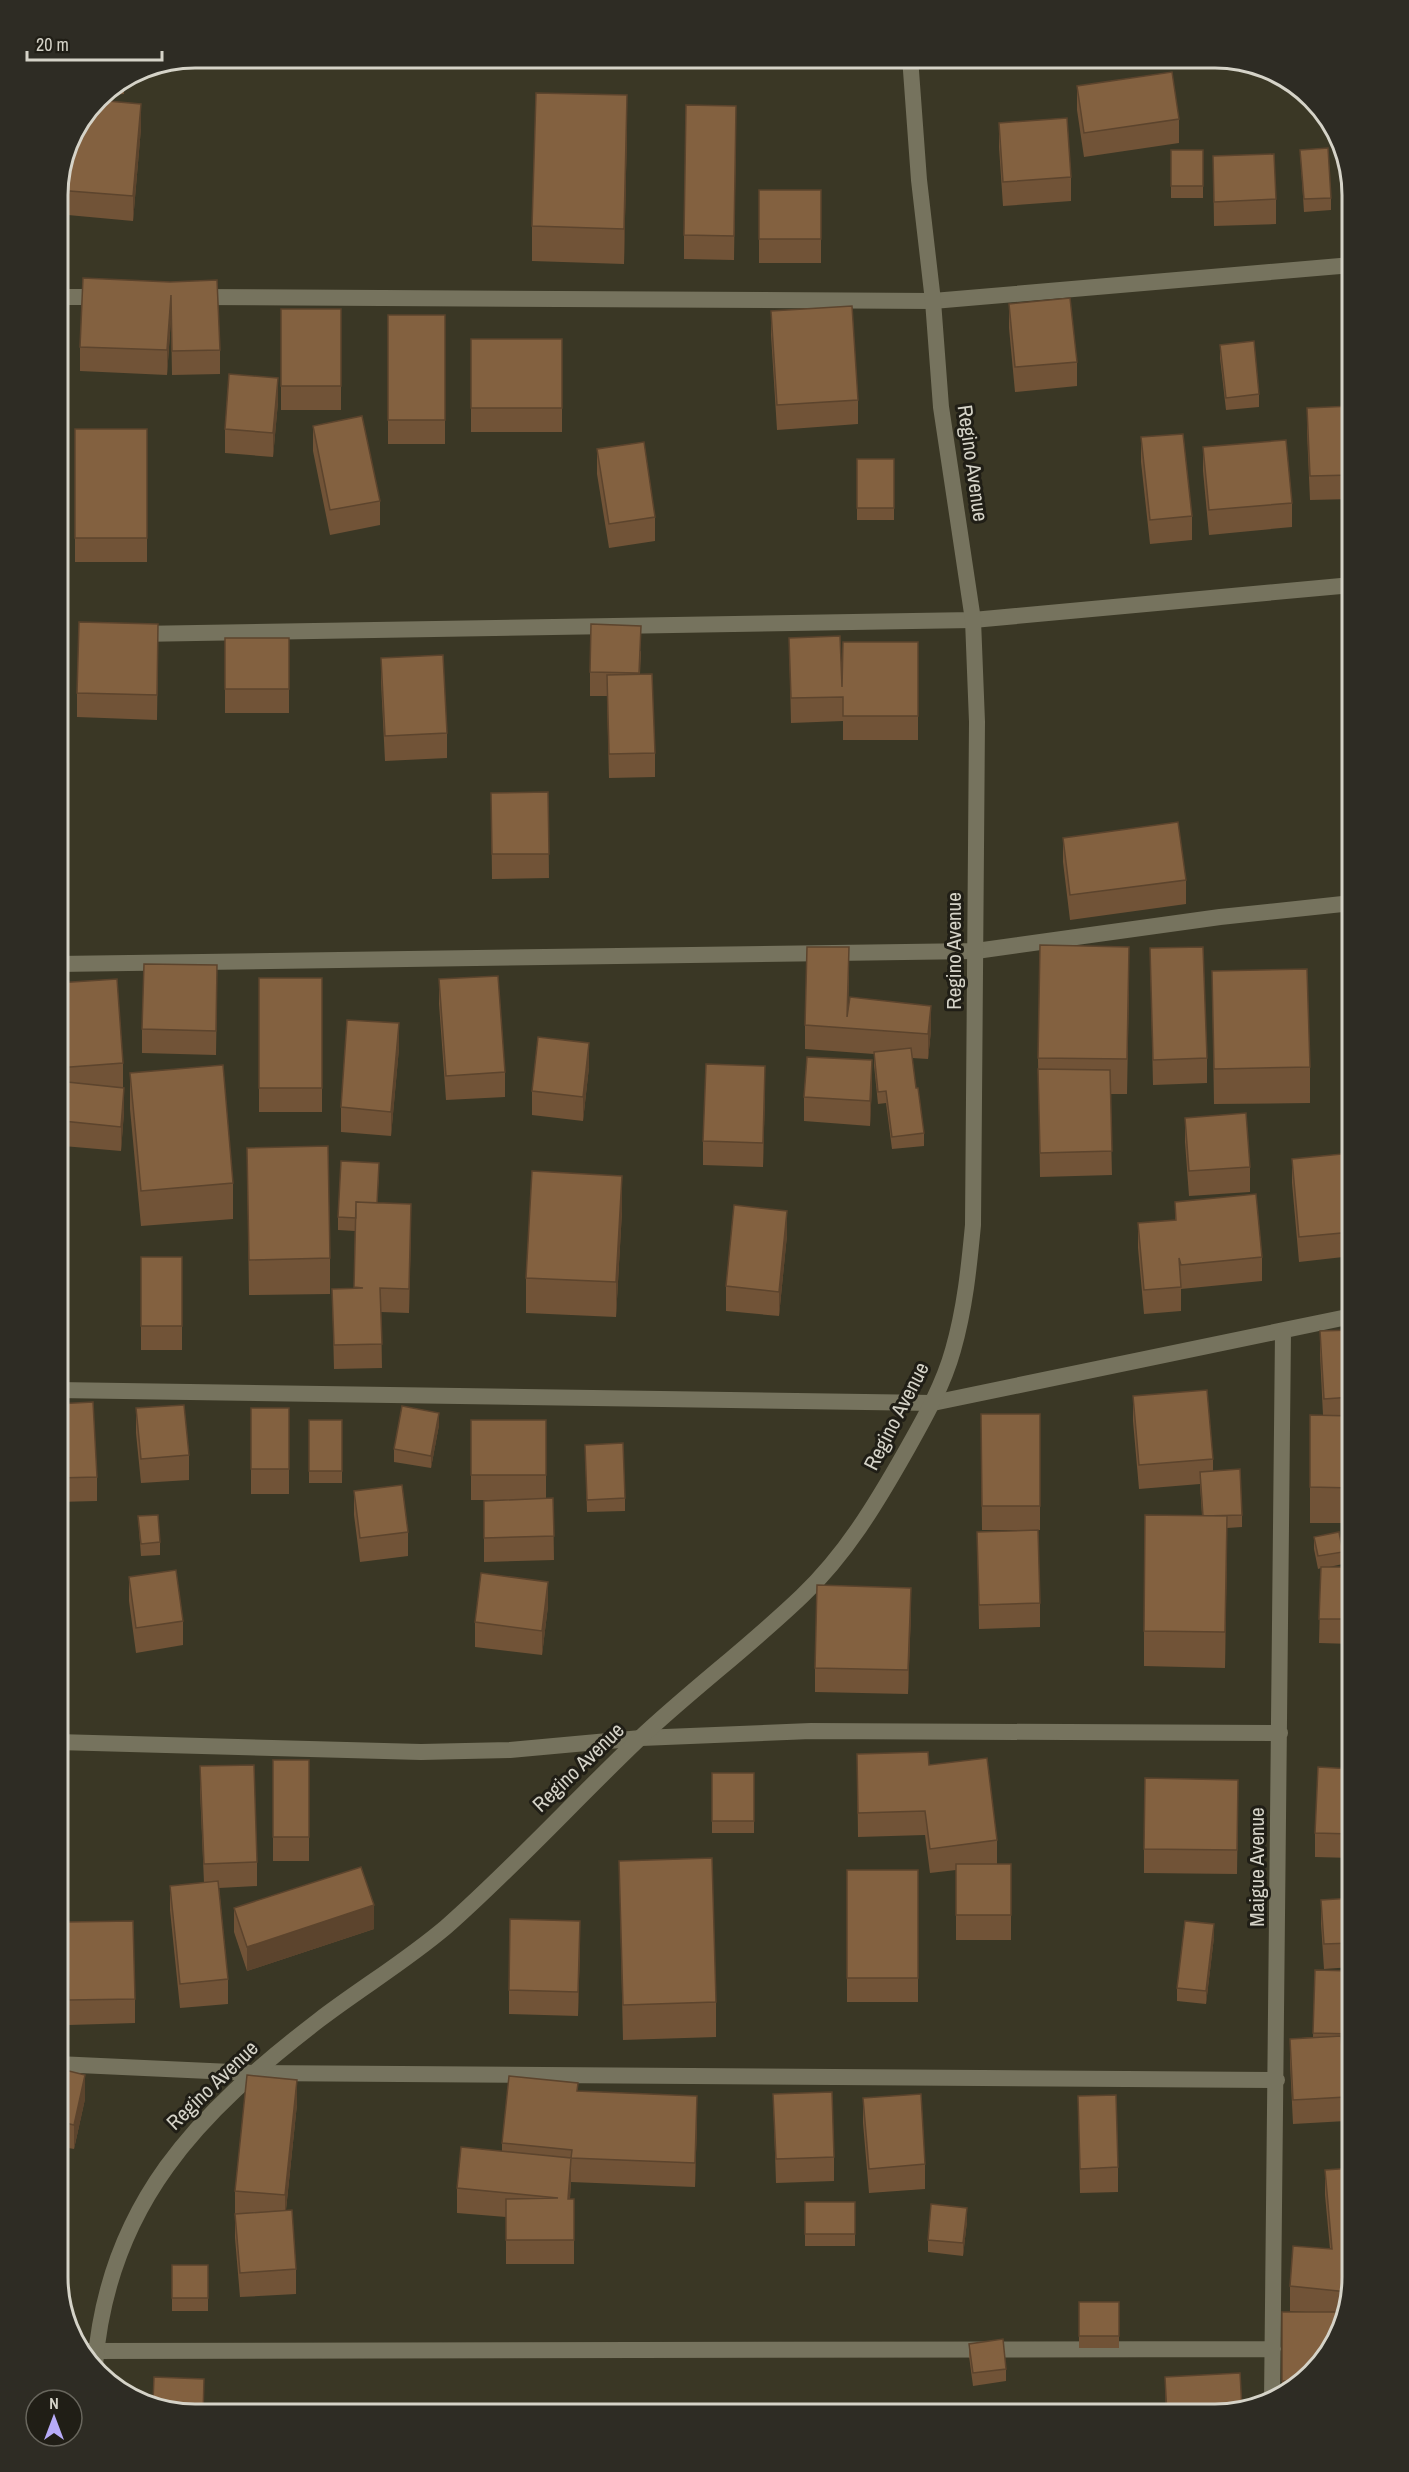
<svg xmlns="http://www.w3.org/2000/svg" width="1409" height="2472" font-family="'Archivo Narrow',sans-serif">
	<rect width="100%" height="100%" fill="#3a3725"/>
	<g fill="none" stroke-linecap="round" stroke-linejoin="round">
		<path stroke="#76735e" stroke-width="16" d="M57,297H104
			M196,297L933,301L1352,265
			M137,634L973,620L1352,585
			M57,964L976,951L1220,917L1352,903
			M57,1390L933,1403L1352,1316
			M57,1742L421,1752L510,1750L641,1738L811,1731L1280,1733
			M57,2064L253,2073L1277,2080
			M82,2351L1273,2349
			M1272,2402L1283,1332"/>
		<path stroke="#76735e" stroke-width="16" d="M95,2365C108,2204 198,2113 319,2020C361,1988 406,1961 446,1927C513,1868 574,1801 639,1739C691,1690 750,1646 802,1596C846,1554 876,1504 906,1451C924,1419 943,1386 953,1350C965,1308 969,1267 973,1225L977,722L973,620L941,407L933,301L919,180L910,57"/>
	</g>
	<path fill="#715337" d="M124,79V94L99,96Z
		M1077,86L1179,119V143L1084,157L1077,110Z
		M999,123L1071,177V201L1003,206L999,147Z
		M141,128L133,221L57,214V186Z
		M627,130L624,264L532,261V226Z
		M736,130L734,260L684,259V235Z
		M1171,150H1203V198H1171Z
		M1300,150L1331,198V210L1304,212Z
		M1213,156L1276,199V224L1214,226Z
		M759,190H821V263H759Z
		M170,282L220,350V374L172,375L171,319L167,375L80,371V347Z
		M1009,304L1077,362V386L1015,392L1009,328Z
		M281,309H341V410H281Z
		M771,311L858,400V424L777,430L771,335Z
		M388,315H445V444H388Z
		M471,339H562V432H471Z
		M1220,345L1259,394V407L1226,410L1220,358Z
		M278,402L273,457L225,453V429Z
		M1352,406V499L1310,500L1307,432V408Z
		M313,426L380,501V525L330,535L313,451Z
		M75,429H147V562H75Z
		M1141,437L1192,516V540L1150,544L1141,462Z
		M1203,447L1292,503V527L1209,535L1203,471Z
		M597,449L655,517V541L609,548L597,474Z
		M857,459H894V520H857Z
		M225,638H289V713H225Z
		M789,638L842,687L918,642V740H843V721L791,723Z
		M158,648L157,720L77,717V693Z
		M641,651L640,674L655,753V777L609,778L607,696H590V672Z
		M381,658L447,733V758L385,761L381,682Z
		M548,792L549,878L492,879L491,793Z
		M1063,838L1186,880V904L1070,920L1063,862Z
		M1150,948L1207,1058V1083L1153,1085Z
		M1212,971L1310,1067V1103L1214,1104Z
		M849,972L848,1012L931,1030L928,1059L912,1058L916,1088L924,1133V1146L892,1149L886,1103L878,1104L874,1065V1054L805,1049V1025Z
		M259,978H322V1112H259Z
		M439,979L505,1072V1097L446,1100L439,1004Z
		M1129,982L1127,1094H1110L1112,1175L1040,1177L1038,1058Z
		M57,983L123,1063V1087H118L124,1112L121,1151L63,1146V1121L66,1091L57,1092Z
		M217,990L216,1055L142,1053V1029Z
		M399,1048L391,1136L341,1132V1107Z
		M589,1067L583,1121L532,1115V1091Z
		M130,1073L233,1183V1219L141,1226L130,1109Z
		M872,1085L870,1126L804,1121V1097Z
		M765,1091L763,1167L703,1165V1141Z
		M1185,1118L1250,1167V1192L1189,1196L1185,1142Z
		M247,1148L330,1258V1294L249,1295Z
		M1352,1153V1256L1299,1262L1292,1183V1159Z
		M379,1175L377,1203L411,1228L409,1313L381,1312L382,1368L334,1369L332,1289H354L355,1231L338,1230V1217Z
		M1175,1202L1262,1257V1281L1181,1289V1311L1144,1314L1138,1248V1223L1175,1220Z
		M622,1211L616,1317L526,1313V1278Z
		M787,1235L779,1316L726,1311V1286Z
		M141,1257H182V1350H141Z
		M1352,1330V1523H1310V1415H1323L1320,1355V1331Z
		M1133,1396L1213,1459V1471L1242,1515V1527L1227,1528L1225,1668L1144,1666V1631L1202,1516L1200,1484L1139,1489L1133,1421Z
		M57,1404L97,1477V1501L57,1502Z
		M136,1408L189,1455V1480L141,1483L136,1433Z
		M251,1408H289V1494H251Z
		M981,1414H1040V1530H982Z
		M309,1420H342V1483H309Z
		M471,1420H546V1499L553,1498L554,1560L484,1562V1501L514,1500H471Z
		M439,1425L431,1468L394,1462V1449Z
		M585,1445L625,1498V1511L587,1512Z
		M354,1491L408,1532V1556L360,1562L354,1515Z
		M138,1516L160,1542V1555L141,1556Z
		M977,1532L1040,1603V1627L979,1629Z
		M1314,1537L1343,1552V1564L1329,1567H1352V1644L1319,1643L1321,1568L1318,1569L1314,1549Z
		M129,1577L183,1621V1645L136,1653L129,1601Z
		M548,1606L542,1655L475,1647V1622Z
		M911,1612L908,1694L815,1692V1668Z
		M857,1754L929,1765L997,1840V1864H1011V1940H956V1870L930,1873L925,1835L858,1837Z
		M273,1760H309V1861H273Z
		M200,1766L257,1862V1886L219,1888L228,1979V2004L180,2008L170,1910V1886L204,1883L200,1790Z
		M1352,1769V1858L1315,1857V1833Z
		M712,1773H754V1833H712Z
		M1238,1804L1237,1874L1144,1873V1849Z
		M619,1861L716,2002V2037L623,2040Z
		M847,1870H918V2002H847Z
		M1352,1898V1967L1324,1969L1321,1924V1900Z
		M234,1908L374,1929L247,1971L234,1932Z
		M67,1922L135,1999V2023L69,2025Z
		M1214,1937L1206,2004L1177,2001V1988Z
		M580,1945L578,2016L509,2014V1990Z
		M1315,1970L1352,1971V2058H1343L1346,2097V2121L1293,2124L1290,2063V2039L1313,2037Z
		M57,2068L85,2099L74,2149L57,2146Z
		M578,2091L697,2120L695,2187L571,2182L570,2199H574V2264H506V2217L457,2213V2188L502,2151V2143Z
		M773,2094L834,2157V2181L776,2183Z
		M1078,2096L1118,2167V2192L1080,2193Z
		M863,2098L925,2164V2189L869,2193L863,2123Z
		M297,2104L286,2210L296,2269V2294L240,2297L235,2238V2191Z
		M1325,2170L1352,2277L1329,2353L1282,2395V2312H1308L1290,2311V2286L1330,2249L1325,2195Z
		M805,2202H855V2246H805Z
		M967,2221L963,2256L928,2252V2240Z
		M172,2265H208V2311H172Z
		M1079,2302H1119V2348H1079Z
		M969,2344L1006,2369V2381L973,2386L969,2356Z
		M1165,2377L1214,2415H1166Z"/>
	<path fill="#5c442d" d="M627,95V130L624,264V229Z
		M141,104V128L133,221V196Z
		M171,295V319L167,375V350Z
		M58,338V363L57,373V349Z
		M278,378V402L273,457V433Z
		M61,815V839L57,877V853Z
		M931,1006V1030L928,1059V1034Z
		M399,1023V1048L391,1136V1112Z
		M589,1043V1067L583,1121V1097Z
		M872,1060V1085L870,1126V1101Z
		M765,1066V1091L763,1167V1143Z
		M124,1088V1112L121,1151V1127Z
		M622,1176V1211L616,1317V1282Z
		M411,1204V1228L409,1313V1289Z
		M787,1211V1235L779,1316V1292Z
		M439,1413V1425L431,1468V1456Z
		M1227,1516V1552L1225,1668V1632Z
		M548,1582V1606L542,1655V1631Z
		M911,1588V1612L908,1694V1670Z
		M374,1905V1929L247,1971V1947Z
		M580,1921V1945L578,2016V1992Z
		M1214,1924V1937L1206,2004V1991Z
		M85,2075V2099L74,2149V2125Z
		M297,2080V2104L285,2219V2195Z
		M697,2096V2120L695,2187V2163Z
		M571,2158V2182L568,2223V2199Z
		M967,2208V2221L963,2256V2243Z"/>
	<path fill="#836140" stroke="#5c442d" stroke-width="1.5" d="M1172,72L1179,119L1084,133L1077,86Z
		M536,93L627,95L624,229L532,226Z
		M96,100L141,104L133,196L57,190V186L68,142Z
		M686,105L736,106L734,236L684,235Z
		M1067,118L1071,177L1003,182L999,123Z
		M1328,148L1331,198L1304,199L1300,150Z
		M1171,150H1203V186H1171Z
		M1274,154L1276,199L1214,202L1213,156Z
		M759,190H821V239H759Z
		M83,278L170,282L217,280L220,350L172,351L171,295L167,350L80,347Z
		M1070,298L1077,362L1015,367L1009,304Z
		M852,306L858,400L777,405L771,311Z
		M281,309H341V386H281Z
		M388,315H445V420H388Z
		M471,339H562V408H471Z
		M1254,341L1259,394L1226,398L1220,345Z
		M229,374L278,378L273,433L225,429Z
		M1352,406V475L1310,476L1307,408Z
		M362,416L380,501L330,510L313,426Z
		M75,429H147V538H75Z
		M1183,434L1192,516L1150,520L1141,437Z
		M1286,440L1292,503L1209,510L1203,447Z
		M644,442L655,517L609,524L597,449Z
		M857,459H894V508H857Z
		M79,622L158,624L157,695L77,693Z
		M591,624L641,626L639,673L590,672Z
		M840,636L842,687L843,642H918V716H843V697L791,698L789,638Z
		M225,638H289V689H225Z
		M443,655L447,733L385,736L381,658Z
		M652,674L655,753L609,754L607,675Z
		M548,792L549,854H492L491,793Z
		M57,815H61L57,853Z
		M1178,822L1186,880L1070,895L1063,838Z
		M1040,945L1129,947L1127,1059L1038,1058Z
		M807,947H849L847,1017L850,997L931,1006L928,1034L805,1025Z
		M1203,947L1207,1058L1153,1060L1150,948Z
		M144,964L217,965L216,1031L142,1029Z
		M1307,969L1310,1067L1214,1069L1212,971Z
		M498,976L505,1072L446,1076L439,979Z
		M259,978H322V1088H259Z
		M117,979L123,1063L57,1068V983Z
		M347,1020L399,1023L391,1112L341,1107Z
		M538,1037L589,1043L583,1097L532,1091Z
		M911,1048L916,1088H918L924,1133L892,1137L886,1091L878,1092L874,1052Z
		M807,1057L872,1060L870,1101L804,1097Z
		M706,1064L765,1066L763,1143L703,1141Z
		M223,1065L233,1183L141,1191L130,1073Z
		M1038,1069L1110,1070L1112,1151L1040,1153Z
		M67,1082L124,1088L121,1127L63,1121Z
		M1246,1113L1250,1167L1189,1171L1185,1118Z
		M328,1146L330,1258L249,1260L247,1148Z
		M1352,1153V1232L1299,1237L1292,1159Z
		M341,1161L379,1163L377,1203L356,1202V1218L338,1217Z
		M532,1171L622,1176L616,1282L526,1278Z
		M1256,1194L1262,1257L1181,1265L1179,1258L1181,1287L1144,1290L1138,1223L1176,1220L1175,1202Z
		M356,1202L411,1204L409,1289L380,1288L382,1344L334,1345L332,1289L363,1288L354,1287Z
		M734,1205L787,1211L779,1292L726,1286Z
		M141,1257H182V1326H141Z
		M1352,1330V1397L1324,1399L1320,1331Z
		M1207,1390L1213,1459L1139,1465L1133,1396Z
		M93,1402L97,1477L57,1478V1404Z
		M184,1405L189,1455L141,1459L136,1408Z
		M402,1406L439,1413L431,1456L394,1449Z
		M251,1408H289V1469H251Z
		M981,1414H1040V1506H982Z
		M1310,1415L1352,1416V1488L1310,1487Z
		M309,1420H342V1471H309Z
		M471,1420H546V1475H471Z
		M623,1443L625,1498L587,1500L585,1445Z
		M1240,1469L1242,1515L1203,1516L1200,1472Z
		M402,1485L408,1532L360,1538L354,1491Z
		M553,1498L554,1536L484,1538V1501Z
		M158,1515L160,1542L141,1544L138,1516Z
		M1145,1515L1227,1516L1225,1632L1144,1631Z
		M1038,1530L1040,1603L979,1605L977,1532Z
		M1339,1532L1343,1552L1318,1556L1314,1537Z
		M1321,1567H1352V1619H1319Z
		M176,1570L183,1621L136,1628L129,1577Z
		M481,1573L548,1582L542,1631L475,1622Z
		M817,1585L911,1588L908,1670L815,1668Z
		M928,1752L929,1765L987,1758L997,1840L930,1849L925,1811L858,1813L857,1754Z
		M273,1760H309V1837H273Z
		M254,1765L257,1862L204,1864L200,1766Z
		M1318,1767L1352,1769V1834L1315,1833Z
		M712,1773H754V1821H712Z
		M1145,1778L1238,1780L1237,1850L1144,1849Z
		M712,1858L716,2002L623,2005L619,1861Z
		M956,1864H1011V1915H956Z
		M361,1867L374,1905L247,1947L234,1908Z
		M847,1870H918V1978H847Z
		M218,1881L228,1979L180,1984L170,1886Z
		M1352,1898V1943L1324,1944L1321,1900Z
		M510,1919L580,1921L578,1992L509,1990Z
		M133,1921L135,1999L69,2000L67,1922Z
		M1185,1921L1214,1924L1206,1991L1177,1988Z
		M1315,1970L1352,1971V2034L1313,2033Z
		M1341,2036L1346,2097L1293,2100L1290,2039Z
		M57,2068L85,2075L74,2125L57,2121Z
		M247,2075L297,2080L285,2195L235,2191Z
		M509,2076L578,2083L577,2091L697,2096L695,2163L571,2158L572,2150L502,2143Z
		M832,2092L834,2157L776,2159L773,2094Z
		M921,2094L925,2164L869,2169L863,2098Z
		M1116,2095L1118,2167L1080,2169L1078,2096Z
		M461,2147L571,2158L568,2199H574V2240H506V2199L558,2198L457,2188Z
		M1352,2168V2277L1348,2292L1290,2286L1293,2246L1332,2249L1325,2170Z
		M805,2202H855V2234H805Z
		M931,2204L967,2208L963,2243L928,2240Z
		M292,2210L296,2269L240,2273L235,2214Z
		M172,2265H208V2298H172Z
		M1079,2302H1119V2336H1079Z
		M1282,2312H1341L1329,2353L1298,2381H1282Z
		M1003,2339L1006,2369L973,2373L969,2344Z
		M1240,2373L1242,2409L1214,2415H1167L1165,2377Z
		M154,2377L204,2379L203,2415H186L153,2403Z"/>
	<g text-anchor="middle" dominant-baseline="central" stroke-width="6" stroke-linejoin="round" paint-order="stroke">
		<g font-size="21" fill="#d5d3c8" stroke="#201e16">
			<text transform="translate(973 463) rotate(82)">Regino Avenue</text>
			<text transform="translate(953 951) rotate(-90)">Regino Avenue</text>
			<text transform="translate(896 1416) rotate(-63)">Regino Avenue</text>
			<text transform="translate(578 1767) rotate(-44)">Regino Avenue</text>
			<text transform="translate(1256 1867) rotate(-90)">Maigue Avenue</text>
			<text transform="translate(212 2085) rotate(-44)">Regino Avenue</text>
		</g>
	</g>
	<path d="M0 0H1409V2472H0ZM195 68H1215A127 127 0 0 1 1342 195V2277A127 127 0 0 1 1215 2404H195A127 127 0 0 1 68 2277V195A127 127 0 0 1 195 68Z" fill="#2e2c24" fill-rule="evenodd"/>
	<path fill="none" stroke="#d5d3c8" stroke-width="3" d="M195 68H1215A127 127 0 0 1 1342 195V2277A127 127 0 0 1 1215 2404H195A127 127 0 0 1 68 2277V195A127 127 0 0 1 195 68Z"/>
	<g transform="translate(54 2418)"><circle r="28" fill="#201e16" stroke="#68665d" stroke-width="1.5"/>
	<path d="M0-4.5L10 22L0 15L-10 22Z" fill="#b7abf8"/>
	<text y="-9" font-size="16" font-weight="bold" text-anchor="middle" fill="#d5d3c8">N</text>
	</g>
	<path d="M27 51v9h135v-9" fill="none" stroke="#d5d3c8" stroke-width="3"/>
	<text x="36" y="51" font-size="18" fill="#d5d3c8" stroke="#201e16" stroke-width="4.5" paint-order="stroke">20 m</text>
</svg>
